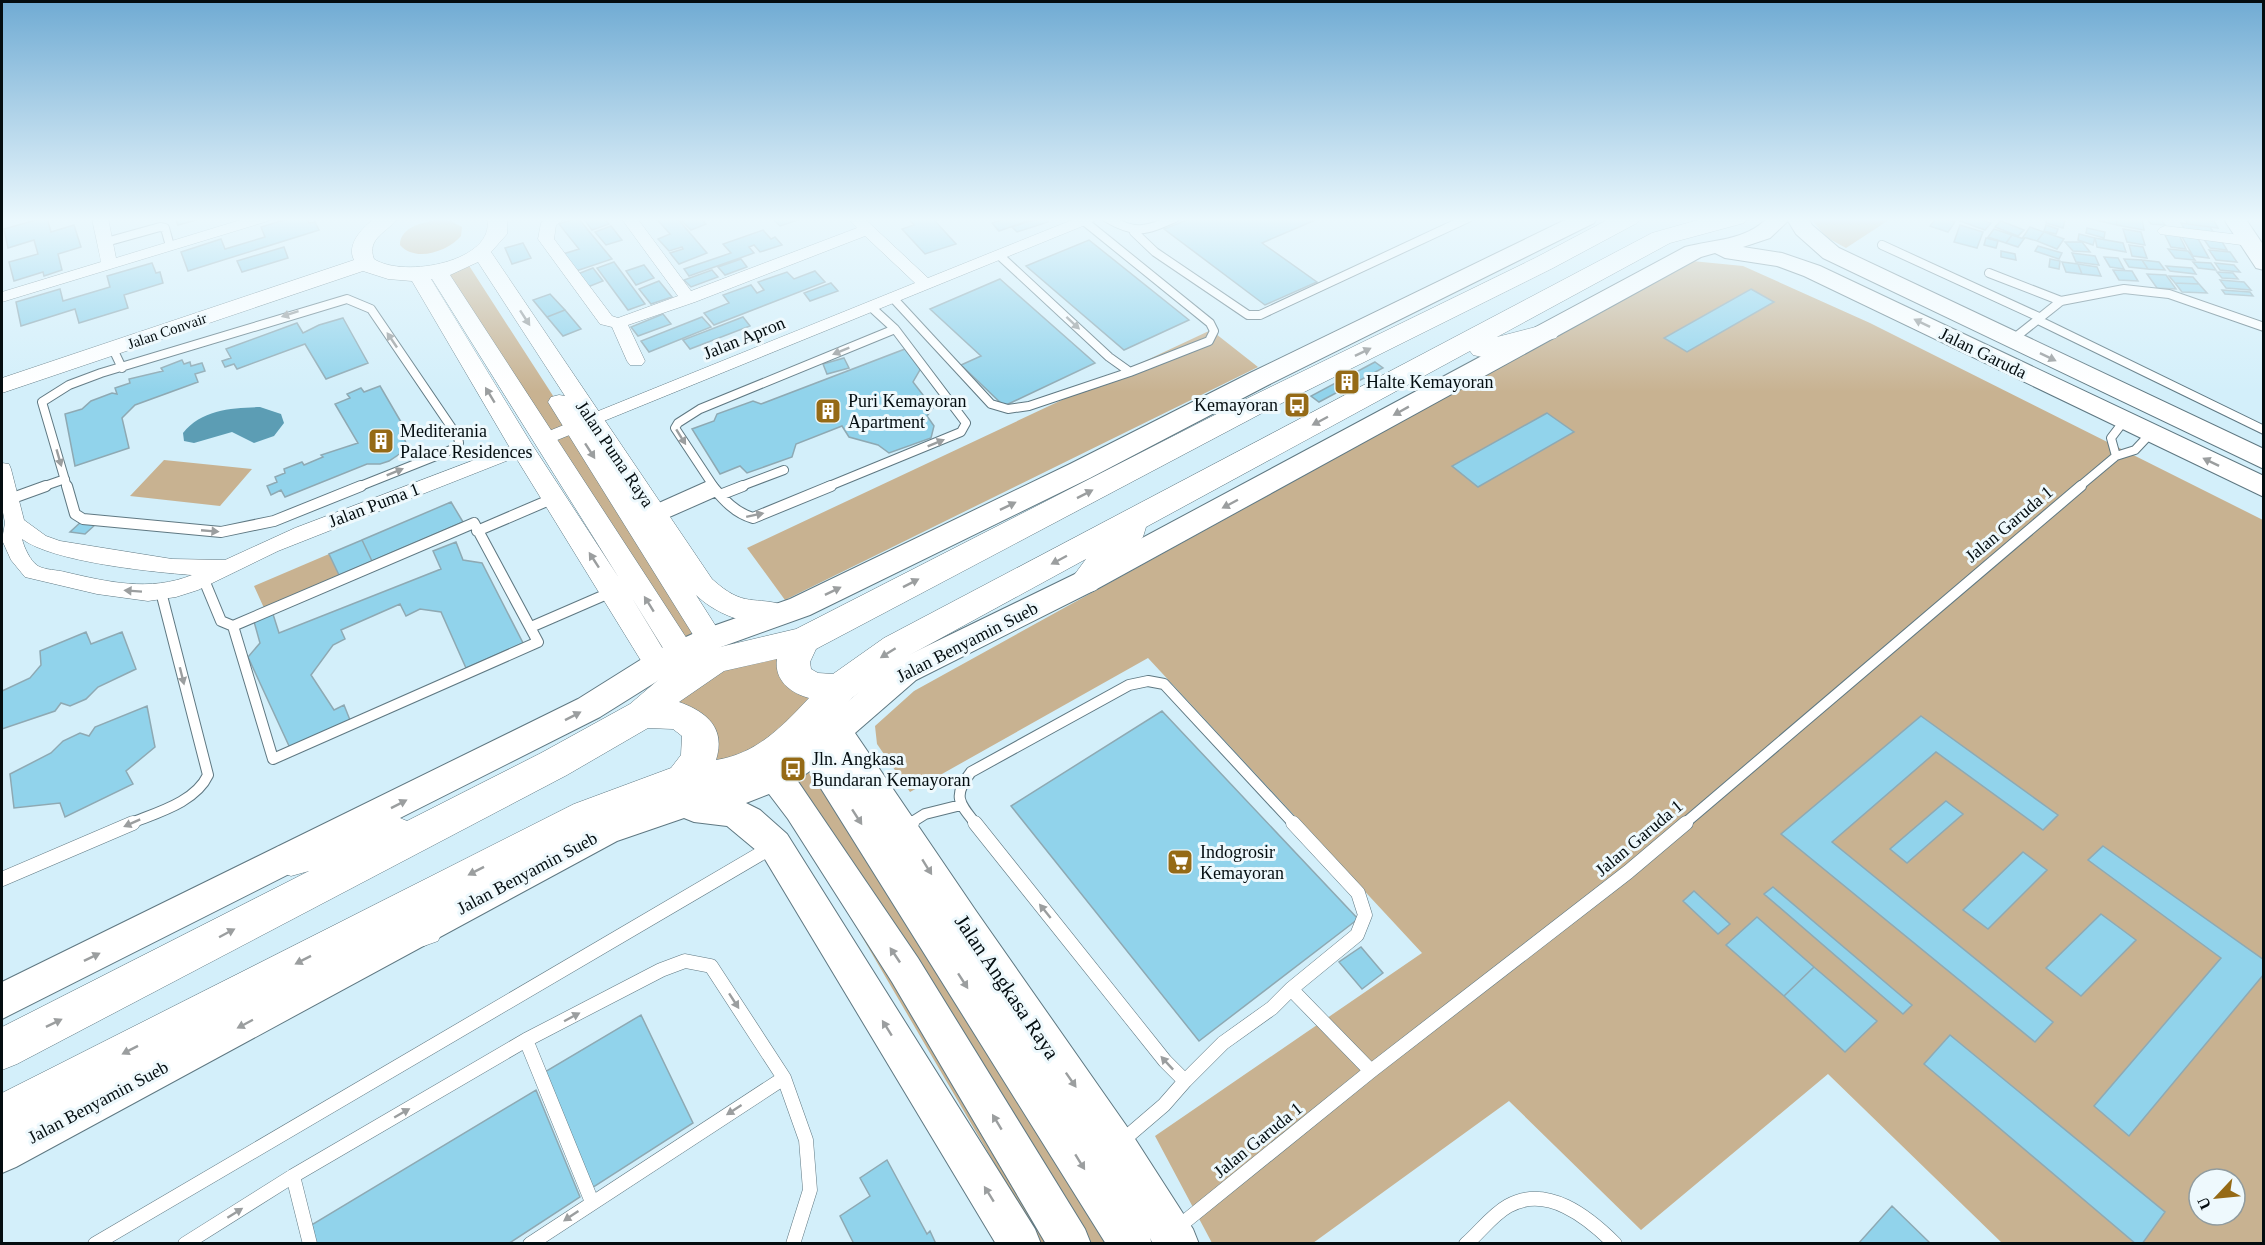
<svg xmlns="http://www.w3.org/2000/svg" width="2265" height="1245" font-family="'Times New Roman',serif">
	<rect width="100%" height="100%" fill="#d3effa"/>
	<path fill="#c8b291" fill-rule="evenodd" d="M1810,218H1892L1846,248L1826,237Z
		M441,220L451,221L462,227L461,236C448,251 416,263 400,245C400,226 426,221 441,220Z
		M466,261L710,639L664,661L541,440L437,271Z
		M1692,261L1743,266L1870,323L2263,520V1243H2002L1828,1074L1641,1230L1509,1101L1313,1243H1212L1155,1136L1422,953L1148,658L910,792L877,744L875,726L914,691ZM2199,1179H2235V1215H2199Z
		M1211,330L1258,367L785,600L747,548Z
		M164,460L252,469L220,506L130,496Z
		M329,554L339,575L264,608L254,586Z
		M770,647L840,688L726,774L701,741L642,714Z
		M814,750L1130,1243H1041L778,793Z"/>
	<path fill="#5c9db4" d="M260,407L281,414L284,423L274,436L254,443L232,432L194,443L184,441L183,433C202,409 232,408 260,407Z"/>
	<path fill="#91d3eb" stroke="#8ea9b3" stroke-width="1.5" d="M43,218H47L51,232L74,225L81,247L58,254L62,270L44,276L43,272L14,281L9,262L38,254L34,240L8,248L4,229Z
		M175,218H203L178,225Z
		M291,218H306L309,223L315,222L319,230L188,271L181,252L221,239L225,249L265,237L261,227Z
		M578,218L612,259L573,272L560,255L579,249L559,224Z
		M583,218H604L609,224L592,230Z
		M656,218H677L707,253L679,264L670,253L683,249L682,247L669,251L658,239L670,234Z
		M679,218H700L706,224L691,230Z
		M772,218H804L780,226Z
		M908,218H945L935,221L956,244L925,254L902,229L914,225Z
		M1007,218H1036L999,231L992,223Z
		M1040,218H1044L1048,222L1017,232L1012,227Z
		M1192,218H1320L1262,243L1317,282L1265,305L1164,229Z
		M1936,218H1943L1955,222L1948,232L1930,226Z
		M1952,218H1976L1991,223L1985,230Z
		M2047,218L2065,220L2063,228L2046,223Z
		M2095,218H2116L2117,225L2095,220Z
		M2116,218H2142L2144,230L2117,225Z
		M2147,218H2160L2165,225L2151,224Z
		M2184,218L2214,221L2218,228L2188,224Z
		M2001,221L2024,230L2018,236L1995,227Z
		M2181,223L2210,227L2216,236L2187,233Z
		M1960,225L1983,232L1977,248L1954,242Z
		M2046,225L2058,229L2056,234L2044,231Z
		M611,226L622,240L606,245L595,232Z
		M2030,227L2044,232L2037,241L2023,237Z
		M2087,228L2105,232L2104,238L2086,233Z
		M1994,229L2012,235L2006,243L1988,237Z
		M2123,229L2141,232L2145,245L2127,242Z
		M763,230L771,239L775,237L782,245L760,252L754,245L749,247L754,253L689,276L684,269L731,253L723,244Z
		M2044,232L2064,239L2057,249L2037,241Z
		M2164,233L2179,235L2186,249L2171,247Z
		M2079,234L2095,238L2093,245L2078,240Z
		M2012,235L2024,239L2018,247L2006,243Z
		M2181,235L2197,237L2209,258L2193,256Z
		M1986,238L1998,241L1996,248L1984,245Z
		M2095,238L2123,243L2126,252L2097,247Z
		M2203,238L2221,240L2227,250L2210,248Z
		M1089,240L1189,320L1124,350L1026,266Z
		M2065,242H2082L2090,252L2073,251Z
		M523,243L531,258L512,264L505,248Z
		M2129,245L2143,247L2147,258L2132,256Z
		M2038,246L2062,253L2059,259L2035,251Z
		M284,247L288,258L242,272L237,261Z
		M2168,249L2188,251L2195,260L2175,258Z
		M2209,250L2230,252L2237,262L2216,260Z
		M2001,251L2015,254L2016,260L2001,257Z
		M2072,253L2095,256L2099,265L2076,262Z
		M2104,257L2118,258L2124,269L2110,267Z
		M741,259L747,267L725,275L718,267Z
		M2050,259L2060,261L2059,269L2049,267Z
		M2124,259L2142,260L2148,269L2129,267Z
		M2142,260L2159,262L2165,270L2148,269Z
		M614,262L645,304L628,310L597,268Z
		M2062,262L2078,264L2082,274L2066,272Z
		M2193,262L2211,263L2216,270L2198,268Z
		M152,263L156,273L160,272L163,283L124,295L128,308L79,323L75,309L21,326L16,302L60,289L63,301L110,287L107,276Z
		M2215,263L2234,265L2240,272L2220,270Z
		M2078,264L2097,267L2101,276L2082,274Z
		M644,265L654,278L636,285L626,271Z
		M2166,266L2192,268L2196,274L2170,271Z
		M593,268L603,281L585,288L575,275Z
		M712,270L718,277L691,287L684,280Z
		M2113,270L2132,271L2138,281L2119,280Z
		M815,271L825,282L714,325L704,313L729,303L723,295L751,285L757,293L764,290L758,282L787,272L794,279Z
		M2217,272L2233,273L2238,279L2222,278Z
		M2147,274L2166,275L2176,289L2157,288Z
		M2169,276L2193,277L2199,284L2175,283Z
		M1000,279L1095,363L1004,406L961,365L981,356L930,309Z
		M2220,280L2244,282L2251,290L2226,288Z
		M659,281L672,297L651,304L639,289Z
		M831,283L838,291L810,301L804,293Z
		M2175,283L2199,284L2207,293L2182,292Z
		M1751,289L1774,302L1687,352L1664,338Z
		M2222,290L2250,292L2253,296L2225,294Z
		M550,294L565,310L547,317L533,300Z
		M565,310L581,329L563,336L547,317Z
		M663,314L671,324L638,336L631,327Z
		M702,317L711,327L649,352L641,341Z
		M743,317L750,326L690,349L683,340Z
		M343,318L368,363L326,379L305,344L237,369L234,364L225,367L222,361L231,358L226,349L297,323L303,333L319,325Z
		M905,349L921,368L913,382L933,408L927,416L934,426L931,438L889,453L878,445L849,437L842,426L796,444L792,457L747,473L740,466L720,474L692,429L714,421L717,414L753,401L761,404Z
		M844,358L849,368L827,374L823,364Z
		M182,360L184,364L190,362L191,366L202,363L205,371L195,374L198,382L135,405L122,418L129,448L75,466L65,414L82,409L91,401L112,393L117,394L115,388L130,383L129,379L163,371L161,368Z
		M1375,362L1383,368L1319,402L1311,396Z
		M380,386L408,434L403,436L407,445L404,451L389,461L380,464H367L285,497L281,490L271,495L267,486L277,482L275,477L285,473L284,469L302,462L304,465L323,457L321,455L358,443L335,404L350,398L347,394L361,388L364,392Z
		M1547,413L1574,432L1478,487L1452,466Z
		M451,502L463,522L372,561L362,540Z
		M82,521L96,524L85,534L70,532Z
		M362,540L372,561L339,575L329,554Z
		M456,542L463,560L482,563L523,643L466,668L441,612L420,609L406,616L400,604L341,630L345,639L333,645L311,675L334,710L344,705L350,720L290,748L248,657L260,643L253,618L272,611L279,633L441,569L433,551Z
		M86,632L91,644L122,632L136,669L98,687L86,699L70,706L61,703L55,711L2,729V691L30,678L41,665L40,651Z
		M147,706L155,747L126,771L133,784L65,817L60,803L14,808L10,774L51,753L63,741L80,733L89,736L95,727Z
		M1162,711L1358,919L1199,1041L1011,806Z
		M1921,716L2058,815L2043,830L1936,752L1832,842L2053,1022L2035,1042L1781,834Z
		M1946,801L1963,814L1907,863L1890,849Z
		M2103,846L2264,960V974L2129,1136L2094,1106L2221,958L2088,860Z
		M2023,852L2047,870L1988,929L1963,910Z
		M1773,887L1912,1005L1903,1014L1764,894Z
		M1694,891L1730,924L1718,934L1683,901Z
		M2101,914L2136,940L2081,996L2046,968Z
		M1757,917L1814,967L1784,996L1726,945Z
		M1361,947L1383,973L1362,989L1339,962Z
		M1814,967L1877,1021L1845,1052L1784,996Z
		M641,1015L693,1123L592,1188L543,1073Z
		M1950,1035L2165,1212L2142,1244H2136L1924,1064Z
		M536,1090L580,1197L508,1244H313L308,1227Z
		M887,1160L927,1234L930,1231L936,1244H854L840,1216L870,1196L860,1178Z
		M1892,1206L1931,1244H1858Z"/>
	<g fill="none" stroke-linecap="round" stroke-linejoin="round">
		<g stroke="#5f7882" stroke-width="10">
			<path id="service-far2" d="M1107,218C1136,235 1145,231 1175,218
				M1134,232L1155,252L1248,315H1260L1468,218
				M106,242L160,227L165,228L170,246
				M1882,245L2041,318
				M999,255L1109,357L1130,372L1209,341L1214,331L1210,323L1084,221
				M1989,273L2061,301
				M893,298L991,404L1008,409L1029,406L1130,372
				M871,307L895,329
				M2038,320L2264,430
				M2012,340L2061,301L2124,289L2169,294L2264,327
				M113,349L122,368
				M2116,456L2111,438L2124,421
				M42,487L65,479
				M67,487L42,402L69,385L101,373L347,299L371,309L458,437L459,443L456,448L358,487
				M706,487L711,485
				M714,487L675,428L678,423L700,409L895,329
				M739,487L784,470
				M827,487L961,432L966,423L895,329
				M2079,487L2116,456L2135,450L2151,433"/>
		</g>
		<g stroke="#5f7882" stroke-width="12">
			<path id="service-far1" d="M67,486L75,514L83,519L221,532L274,521L361,486
				M712,486C724,500 735,513 753,518L831,486
				M720,495L743,486
				M10,499L46,486
				M653,511L709,486
				M657,517L716,491
				M474,523L538,642L273,759L233,626Z
				M477,531L554,498
				M204,580L221,621L233,626
				M531,627L614,591
				M129,824C155,813 195,803 208,775L161,592
				M909,824L925,814L961,805
				M976,824C959,803 952,796 971,772L1129,685L1148,681L1164,684L1294,824
				M1684,824L2081,486"/>
		</g>
		<g stroke="#5f7882" stroke-width="15">
			<path id="service" d="M975,823L1165,1061L1185,1081L1164,1105L1122,1141
				M903,828L912,823
				M2,879L133,823
				M1291,989L1357,935L1365,915L1358,893L1293,823
				M526,1040L592,1202
				M1185,1081L1223,1043L1272,1008L1291,989L1371,1071
				M293,1176L310,1244
				M1177,1228L1371,1071L1628,872L1686,823
				M95,1244L772,847
				M185,1244L293,1176L526,1040L661,970L685,961L711,966L784,1078L806,1140L810,1190L793,1244
				M530,1244L784,1078
				M1466,1244C1480,1232 1492,1215 1508,1206C1547,1184 1588,1217 1615,1244"/>
		</g>
		<g stroke="#5f7882" stroke-width="1">
			<path id="minor" d="M92,218H108L116,258L247,218H271L268,221L2,302V292L101,262Z
				M547,218H566L556,225L554,239L612,316L618,318L678,296L621,218H637L691,291L857,228L847,218H864L928,278L1077,218H1098L1095,221L545,445L539,443L536,439L539,435L915,283L865,236L695,302L628,325L645,361L642,365H630L627,361L612,327L600,324L538,239L541,223Z
				M2165,226L2249,236L2257,241L2249,246L2160,234L2157,231L2160,228Z
				M522,442L529,444L531,448L529,452L278,551L198,590L176,597L148,601L97,594L25,577L11,560L2,540L5,523L2,507V463L9,464L11,469L24,520L46,536L60,541L172,559L225,560L295,528ZM22,539C53,562 152,572 192,575C150,592 108,582 65,572C58,570 45,570 38,566C30,561 24,547 22,539Z"/>
		</g>
		<g stroke="#5f7882" stroke-width="1">
			<path id="tertiary" d="M375,218H398C388,232 366,238 374,259C404,279 497,261 487,218H507V234L491,252L712,579C745,609 753,595 788,606L792,613L788,620C757,630 719,617 696,595L724,639L720,646L710,650L700,646L548,402L551,397L559,395L565,396L478,262L450,275L691,645L695,653L691,661L681,664L671,661L632,598L672,664L668,672L658,675L648,672L510,448L412,281L388,279L363,271L2,393V378L354,260C346,244 363,227 375,218ZM431,279H432L619,578L531,443Z"/>
		</g>
		<g stroke="#5f7882" stroke-width="2">
			<path id="secondary" d="M1569,218H1597L1594,223L1268,385L1090,478L810,615L721,647L675,670L600,717L2,1019V982L578,699L653,652L699,631L790,599L1070,464L1250,373Z
				M1767,218H1808L1812,225L1839,248L2264,449V469L1823,258L1796,234L1788,221L1770,238L1743,247L1782,253L1820,266L2264,476V497L1804,276L1777,266L1725,258L1715,253L1701,257L1095,590L916,680L855,733L976,911L1130,1131L1193,1229L1199,1244H1153L1150,1238L1152,1244H1106L810,771L797,780L918,958L1085,1229L1091,1244H1046L892,982L788,819L769,794L746,803L760,810L787,834L1035,1229L1041,1244H996L763,856L727,826L694,822L684,818L617,841L16,1167L2,1173V1131L593,819L664,794L738,777L762,767L798,744L894,662L1075,574L1685,247C1712,240 1748,240 1767,218Z
				M2223,218H2245L2264,246V270L2256,268Z"/>
		</g>
		<g stroke="#5f7882" stroke-width="1">
			<path id="primary" d="M1611,218H1641L1637,223L1553,268L1264,412L816,649L810,662L811,669L818,673L833,674L884,638L1652,233L1705,218H1748L1744,223L1670,243L1497,337L1547,324L1556,326L1560,332L1556,338L1482,357L1473,355L1470,351L1146,527L1143,537L1096,590L1085,594L1074,590L1069,582L1086,559L908,656L852,698L809,746L795,760L779,769L726,789L683,795L652,805L600,826L434,913L438,915L444,928L438,941L424,946L369,954L362,951L18,1132L2,1138V1093L574,804L671,768L681,755L682,736L673,729L648,728L567,775L17,1064L2,1070V1027L309,871L291,876L277,871L272,859L277,847L393,815L407,821L541,753L630,704L664,675L703,651L796,629L1244,400L1535,258ZM777,659C774,681 791,693 809,698C782,727 756,754 716,760C726,728 707,712 679,702L724,671Z"/>
		</g>
		<use href="#service-far2" stroke="#fff" stroke-width="8"/>
		<use href="#service-far1" stroke="#fff" stroke-width="10"/>
		<use href="#service" stroke="#fff" stroke-width="14"/>
		<use href="#minor" fill="#fff" fill-rule="evenodd"/>
		<use href="#tertiary" fill="#fff" fill-rule="evenodd"/>
		<use href="#secondary" fill="#fff" fill-rule="evenodd"/>
		<use href="#primary" fill="#fff" fill-rule="evenodd"/>
	</g>
	<defs><path id="oneway-solid" d="M-6-.8H1V-3.2L6.5 0L1 3.2V.8H-6Z" transform="scale(1.5)"/></defs>
	<g fill="#9b9e9f">
		<use href="#oneway-solid" transform="translate(290 314) rotate(162)"/>
		<use href="#oneway-solid" transform="translate(525 318) rotate(57)"/>
		<use href="#oneway-solid" transform="translate(1073 323) rotate(43)"/>
		<use href="#oneway-solid" transform="translate(1922 323) rotate(-154)"/>
		<use href="#oneway-solid" transform="translate(392 340) rotate(-124)"/>
		<use href="#oneway-solid" transform="translate(841 351) rotate(158)"/>
		<use href="#oneway-solid" transform="translate(1363 352) rotate(-26)"/>
		<use href="#oneway-solid" transform="translate(2048 357) rotate(26)"/>
		<use href="#oneway-solid" transform="translate(490 395) rotate(-121)"/>
		<use href="#oneway-solid" transform="translate(1401 411) rotate(151)"/>
		<use href="#oneway-solid" transform="translate(1320 421) rotate(152)"/>
		<use href="#oneway-solid" transform="translate(681 437) rotate(58)"/>
		<use href="#oneway-solid" transform="translate(936 443) rotate(-22)"/>
		<use href="#oneway-solid" transform="translate(590 451) rotate(57)"/>
		<use href="#oneway-solid" transform="translate(59 458) rotate(74)"/>
		<use href="#oneway-solid" transform="translate(2211 462) rotate(-154)"/>
		<use href="#oneway-solid" transform="translate(395 472) rotate(-22)"/>
		<use href="#oneway-solid" transform="translate(1085 494) rotate(-27)"/>
		<use href="#oneway-solid" transform="translate(1230 504) rotate(152)"/>
		<use href="#oneway-solid" transform="translate(1008 506) rotate(-26)"/>
		<use href="#oneway-solid" transform="translate(755 515) rotate(-12)"/>
		<use href="#oneway-solid" transform="translate(210 531) rotate(5)"/>
		<use href="#oneway-solid" transform="translate(594 560) rotate(-123)"/>
		<use href="#oneway-solid" transform="translate(1059 560) rotate(152)"/>
		<use href="#oneway-solid" transform="translate(911 583) rotate(-27)"/>
		<use href="#oneway-solid" transform="translate(133 591) rotate(-176)"/>
		<use href="#oneway-solid" transform="translate(833 591) rotate(-26)"/>
		<use href="#oneway-solid" transform="translate(649 604) rotate(-122)"/>
		<use href="#oneway-solid" transform="translate(888 653) rotate(148)"/>
		<use href="#oneway-solid" transform="translate(182 676) rotate(76)"/>
		<use href="#oneway-solid" transform="translate(573 716) rotate(-27)"/>
		<use href="#oneway-solid" transform="translate(399 804) rotate(-27)"/>
		<use href="#oneway-solid" transform="translate(857 817) rotate(57)"/>
		<use href="#oneway-solid" transform="translate(132 823) rotate(156)"/>
		<use href="#oneway-solid" transform="translate(927 867) rotate(58)"/>
		<use href="#oneway-solid" transform="translate(476 871) rotate(153)"/>
		<use href="#oneway-solid" transform="translate(1045 911) rotate(-129)"/>
		<use href="#oneway-solid" transform="translate(227 933) rotate(-28)"/>
		<use href="#oneway-solid" transform="translate(895 955) rotate(-124)"/>
		<use href="#oneway-solid" transform="translate(92 957) rotate(-26)"/>
		<use href="#oneway-solid" transform="translate(303 960) rotate(153)"/>
		<use href="#oneway-solid" transform="translate(963 981) rotate(57)"/>
		<use href="#oneway-solid" transform="translate(734 1001) rotate(57)"/>
		<use href="#oneway-solid" transform="translate(572 1017) rotate(-28)"/>
		<use href="#oneway-solid" transform="translate(54 1023) rotate(-26)"/>
		<use href="#oneway-solid" transform="translate(245 1024) rotate(152)"/>
		<use href="#oneway-solid" transform="translate(887 1028) rotate(-122)"/>
		<use href="#oneway-solid" transform="translate(130 1050) rotate(153)"/>
		<use href="#oneway-solid" transform="translate(1167 1063) rotate(-133)"/>
		<use href="#oneway-solid" transform="translate(1071 1080) rotate(55)"/>
		<use href="#oneway-solid" transform="translate(734 1110) rotate(147)"/>
		<use href="#oneway-solid" transform="translate(402 1113) rotate(-30)"/>
		<use href="#oneway-solid" transform="translate(997 1122) rotate(-121)"/>
		<use href="#oneway-solid" transform="translate(1080 1162) rotate(58)"/>
		<use href="#oneway-solid" transform="translate(989 1194) rotate(-122)"/>
		<use href="#oneway-solid" transform="translate(235 1213) rotate(-32)"/>
		<use href="#oneway-solid" transform="translate(571 1216) rotate(146)"/>
	</g>
	<linearGradient id="sky" x2="0" y2="1"><stop stop-color="#70abd3"/><stop offset="0.56" stop-color="#ebf8fd"/><stop offset="1" stop-color="#ebf8fd" stop-opacity="0"/></linearGradient>
	<rect width="2265" height="392" fill="url(#sky)"/>
	<defs>
		<g id="building-square" transform="scale(1.35)"><rect x="-9" y="-9" width="18" height="18" rx="4" fill="#956a16" stroke="#eef9fd"/><path d="M-4-6H4V6H1V3H-1V6H-4ZM-2.5-4.3h1.7v1.8h-1.7ZM.8-4.3h1.7v1.8H.8ZM-2.5-1h1.7V.8h-1.7ZM.8-1h1.7V.8H.8Z" fill="#fff"/></g>
		<g id="bus-square" transform="scale(1.35)"><rect x="-9" y="-9" width="18" height="18" rx="4" fill="#956a16" stroke="#eef9fd"/><path d="M-5-6H5V4H4V6H2V4H-2V6H-4V4H-5ZM-3.5-4V0h7V-4ZM-3.5 1.2v1.5H-2V1.2ZM2 1.2v1.5H3.5V1.2Z" fill="#fff"/></g>
		<g id="supermarket-square" transform="scale(1.35)"><rect x="-9" y="-9" width="18" height="18" rx="4" fill="#956a16" stroke="#eef9fd"/><path d="M-6-5.5h2.5l.6 2H6L4.5 2H-2.5L-4.4-4H-6ZM-1.5 3.2a1.3 1.3 0 1 0 .1 0ZM3 3.2a1.3 1.3 0 1 0 .1 0Z" fill="#fff"/></g>
	</defs>
	<g fill-rule="evenodd">
		<use href="#building-square" x="1347" y="382"/>
		<use href="#bus-square" x="1297" y="405"/>
		<use href="#building-square" x="828" y="411"/>
		<use href="#building-square" x="381" y="441"/>
		<use href="#bus-square" x="793" y="769"/>
		<use href="#supermarket-square" x="1180" y="862"/>
	</g>
	<g text-anchor="middle" dominant-baseline="central" stroke-width="6" stroke-linejoin="round" paint-order="stroke">
		<g font-size="15" fill="#040d10" stroke="#eef9fd">
			<text transform="translate(167 331) rotate(-19)">Jalan Convair</text>
		</g>
		<g font-size="18" fill="#040d10" stroke="#eef9fd">
			<text transform="translate(744 338) rotate(-22)">Jalan Apron</text>
			<text transform="translate(1983 353) rotate(26)">Jalan Garuda</text>
			<text transform="translate(615 454) rotate(56)">Jalan Puma Raya</text>
			<text transform="translate(374 505) rotate(-21)">Jalan Puma 1</text>
			<text transform="translate(2009 524) rotate(-40)">Jalan Garuda 1</text>
			<text transform="translate(967 642) rotate(-27)">Jalan Benyamin Sueb</text>
			<text transform="translate(1639 838) rotate(-40)">Jalan Garuda 1</text>
			<text transform="translate(527 873) rotate(-28)">Jalan Benyamin Sueb</text>
			<text transform="translate(98 1102) rotate(-28)">Jalan Benyamin Sueb</text>
			<text transform="translate(1258 1140) rotate(-39)">Jalan Garuda 1</text>
		</g>
		<g font-size="18" fill="#040d10" stroke="#eef9fd" text-anchor="start">
			<text x="1366" y="382">Halte Kemayoran</text>
			<text x="848" y="401">Puri Kemayoran<tspan x="848" dy="21">Apartment</tspan></text>
			<text x="1278" y="405" text-anchor="end">Kemayoran</text>
			<text x="400" y="431">Mediterania<tspan x="400" dy="21">Palace Residences</tspan></text>
			<text x="812" y="759">Jln. Angkasa<tspan x="812" dy="21">Bundaran Kemayoran</tspan></text>
			<text x="1200" y="852">Indogrosir<tspan x="1200" dy="21">Kemayoran</tspan></text>
		</g>
		<g font-size="21" fill="#040d10" stroke="#eef9fd">
			<text transform="translate(1007 987) rotate(56)">Jalan Angkasa Raya</text>
		</g>
	</g>
	<rect width="2265" height="1245" fill="none" stroke="#040d10" stroke-width="6"/>
	<g transform="translate(2217 1197) rotate(244)"><circle r="28" fill="#eef9fd" stroke="#909b9e" stroke-width="1.5"/>
	<path d="M0-4.5L10 22L0 15L-10 22Z" fill="#956a16"/>
	<text y="-9" font-size="16" font-weight="bold" text-anchor="middle" fill="#040d10">U</text>
	</g>
</svg>
